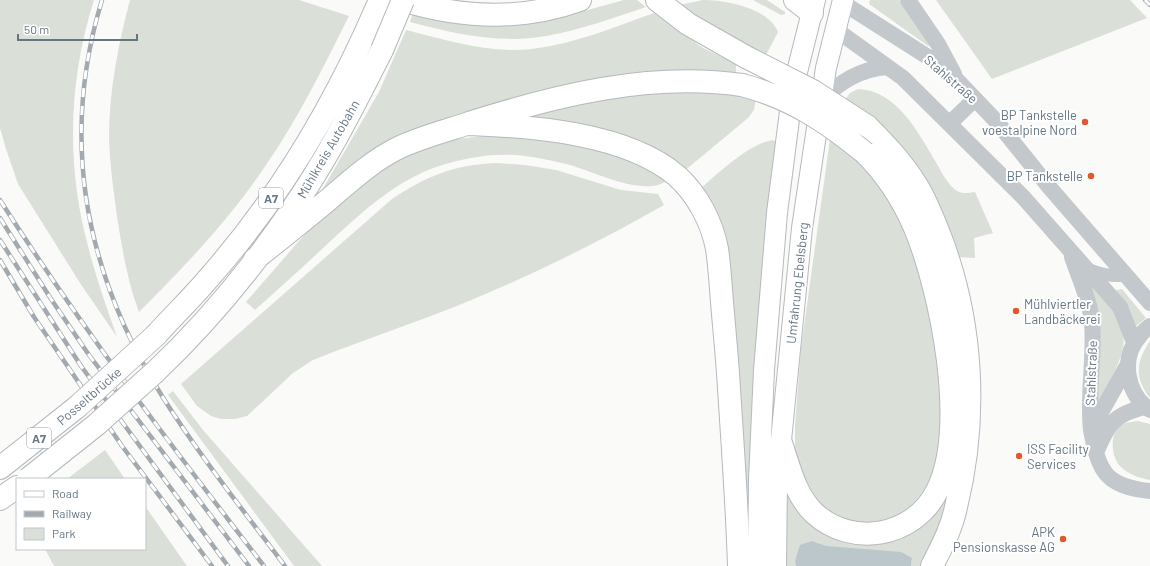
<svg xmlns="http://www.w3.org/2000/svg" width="1150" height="566" font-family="Barlow,sans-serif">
	<rect width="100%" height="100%" fill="#fafaf8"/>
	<path fill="#dadfd7" d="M0,0H94C69,78 66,163 87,242C95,275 106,306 117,337L80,283L18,184L6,149L0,128Z
		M130,0H299L349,16C324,66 298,119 266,165C230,219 185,266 139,312C128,283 123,253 118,223C114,195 110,166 109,138C109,92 118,45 130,0Z
		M624,0H637L646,7C613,18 580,30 546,36C500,44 455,34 410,22L414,10L516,25L548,21Z
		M703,0C726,0 769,8 778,32L766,55L712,25L679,5Z
		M753,0H767L785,12V14L781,15Z
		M870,0H899L931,44L928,46L869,4Z
		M936,0H1130L1147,18L992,79Z
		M654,13L703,48L736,64V74L531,95L458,115L412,132L321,192L379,92L406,30C446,40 489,54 532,49C574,44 615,27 654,13Z
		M671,89L756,97L754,110L748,118L683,172L530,119L525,114L581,103Z
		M858,89C897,90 919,134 937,164C942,173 948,185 957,191C963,194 968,193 975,192L993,233L974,238L975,258L957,257C931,195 910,133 845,100L850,93Z
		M504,134L604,149L640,162L668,180C645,198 595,172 570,165C560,162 548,160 538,158C514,153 489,154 466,159C404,170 366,209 322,249C300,270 277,290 255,310L246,302L312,226L389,162L447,140Z
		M830,139L852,154L877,180L901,214L938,334L943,442L935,475L922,500L903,515L876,526L833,519L806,491L795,453V425L801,348Z
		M773,140L777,143L749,566L699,190C716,175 750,143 773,140Z
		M496,163L525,165L556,170L621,190L658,194L664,205C601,241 536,273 469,301C418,322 365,339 313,360L293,373L247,416L235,419H221L211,416L197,406L181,384L392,199C427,176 453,165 496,163Z
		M921,204L955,484L933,544L920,566H911L912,558L827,546L812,541L795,561L796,566H784V473L796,504L885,539L951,472Z
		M1084,274C1097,290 1115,307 1122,327C1130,351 1108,385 1096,405Z
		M1122,289L1146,318L1136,326L1129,308L1116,290Z
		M1150,341V398C1134,377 1136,362 1150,341Z
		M173,391L203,430L322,566H294L168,395Z
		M1138,421L1150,424V480C1140,478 1130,475 1122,468C1111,459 1109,435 1120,426C1125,422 1132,422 1138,421Z
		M105,450L125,479H67Z
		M145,506L187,566H54L45,549H145Z"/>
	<path fill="#bbc7cb" d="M812,541L827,546L901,552L912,558L911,566H796L795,561L800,545Z"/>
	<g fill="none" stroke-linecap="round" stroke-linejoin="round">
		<g stroke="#b5babe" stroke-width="22">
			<path id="primary" d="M758,566L759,480L764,370L777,213L793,88L815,0
				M776,566L777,481L802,228L826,68L843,0"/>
		</g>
		<g stroke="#b4b9bd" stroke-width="24">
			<path id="motorway" d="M402,0C461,18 522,21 580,0
				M657,0L688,24L746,57
				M795,0L812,13
				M468,124C531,126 627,133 677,176C697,194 712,222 717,249C719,262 720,276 721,289C723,317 726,345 728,373C732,437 737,502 739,566
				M867,126C886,145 903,163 917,186C927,202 933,219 940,236C973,322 978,418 956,507C952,528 941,548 932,566
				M255,259C279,240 304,220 328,200C350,181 372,161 398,148C421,137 446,131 469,123C557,95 650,72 742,85
				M156,335C173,316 191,299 207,280C280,198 337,101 380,0
				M155,372C207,323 253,267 293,208C328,158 355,103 382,50
				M781,443C789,466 795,495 814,513C852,548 914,537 937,491C969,427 941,291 915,228C903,200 886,174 865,153
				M0,468L77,407
				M0,499L17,487"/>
		</g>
		<path stroke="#c3c8cc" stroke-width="13" d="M1087,269C1100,274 1111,277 1126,275"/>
		<path stroke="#c3c8cc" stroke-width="16" d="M908,0L938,44L954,74
			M843,3L928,57L956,79L996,121L1050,188L1150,303
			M835,29L903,78L1024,198L1120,307L1134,342
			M820,100C841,82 859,69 888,67
			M950,123L975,99
			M1072,257C1079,278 1090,300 1092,322C1095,358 1087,394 1091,430
			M1150,326C1145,329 1142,333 1139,337C1120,359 1127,394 1150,410
			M1127,366L1091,430C1099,472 1105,486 1150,491
			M1096,453C1108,424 1114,414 1145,407"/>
		<use href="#primary" stroke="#fff" stroke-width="20"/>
		<use href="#motorway" stroke="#fff" stroke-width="22"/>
		<g stroke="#a2aab0" stroke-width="4.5">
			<path id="rail" d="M102,0C59,141 85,272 162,396C199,455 243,510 285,566
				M1145,0L1150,5
				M0,200C81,327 172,447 264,566
				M0,218L51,299L89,355L249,566
				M0,240L81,366L228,566
				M0,260L34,317L122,446L212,566"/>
		</g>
		<use href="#rail" stroke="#fff" stroke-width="3" stroke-dasharray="9" stroke-linecap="butt"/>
		<g stroke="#b4b9bd" stroke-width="24" stroke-linecap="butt">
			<path id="motorway-bridge" d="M382,50L403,0
				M746,57L813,91L867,126
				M742,85C791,98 826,121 865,153
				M77,407L156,335
				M28,479L96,425L155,372"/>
		</g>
		<use href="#motorway-bridge" stroke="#fff" stroke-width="22"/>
	</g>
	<g fill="#e4572e" stroke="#fff" stroke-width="1.5">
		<circle cx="1085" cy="122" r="4"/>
		<circle cx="1091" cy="176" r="4"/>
		<circle cx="1016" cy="311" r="4"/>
		<circle cx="1019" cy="456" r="4"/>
		<circle cx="1063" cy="539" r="4"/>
	</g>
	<g text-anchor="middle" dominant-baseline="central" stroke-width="4" stroke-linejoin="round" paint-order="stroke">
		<g fill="#fff" stroke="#939fa8" stroke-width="1">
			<rect x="259" y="188" width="24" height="20" rx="3"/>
			<rect x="27" y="428" width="24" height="20" rx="3"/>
		</g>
		<g font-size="12" font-weight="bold" fill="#657683">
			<text x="271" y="198">A7</text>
			<text x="39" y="438">A7</text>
		</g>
		<g font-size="13" fill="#657683" stroke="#fff">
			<text transform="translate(951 79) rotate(41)">Stahlstraße</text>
			<text transform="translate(328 149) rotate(-60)">Mühlkreis Autobahn</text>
			<text transform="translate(797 283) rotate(-84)">Umfahrung Ebelsberg</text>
			<text transform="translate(1091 373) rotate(-88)">Stahlstraße</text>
			<text transform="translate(89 396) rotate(-41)">Posseltbrücke</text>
		</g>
		<g font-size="13" fill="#657683" stroke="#fff" text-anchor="end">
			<text x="1077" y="115">BP Tankstelle<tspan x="1077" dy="15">voestalpine Nord</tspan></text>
			<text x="1083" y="176">BP Tankstelle</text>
			<text x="1024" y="304" text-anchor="start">Mühlviertler<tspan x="1024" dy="15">Landbäckerei</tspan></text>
			<text x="1027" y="449" text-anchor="start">ISS Facility<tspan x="1027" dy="15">Services</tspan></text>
			<text x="1055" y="532">APK<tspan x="1055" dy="15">Pensionskasse AG</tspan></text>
		</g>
	</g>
	<rect x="16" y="478" width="130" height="72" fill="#ffffff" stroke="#c1c8cd"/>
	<rect x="24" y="491" width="20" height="6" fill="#ffffff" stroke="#c1c8cd"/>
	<text x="52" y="498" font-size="12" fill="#657683">Road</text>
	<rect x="24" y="511" width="20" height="6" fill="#a2aab0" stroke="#c1c8cd"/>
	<text x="52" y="518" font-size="12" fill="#657683">Railway</text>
	<rect x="24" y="528" width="20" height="12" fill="#dadfd7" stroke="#c1c8cd"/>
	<text x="52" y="538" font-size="12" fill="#657683">Park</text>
	<path d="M18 34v6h119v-6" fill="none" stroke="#657683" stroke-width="2"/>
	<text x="24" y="34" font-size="12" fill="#657683" stroke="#ffffff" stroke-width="3" paint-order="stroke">50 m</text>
</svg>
